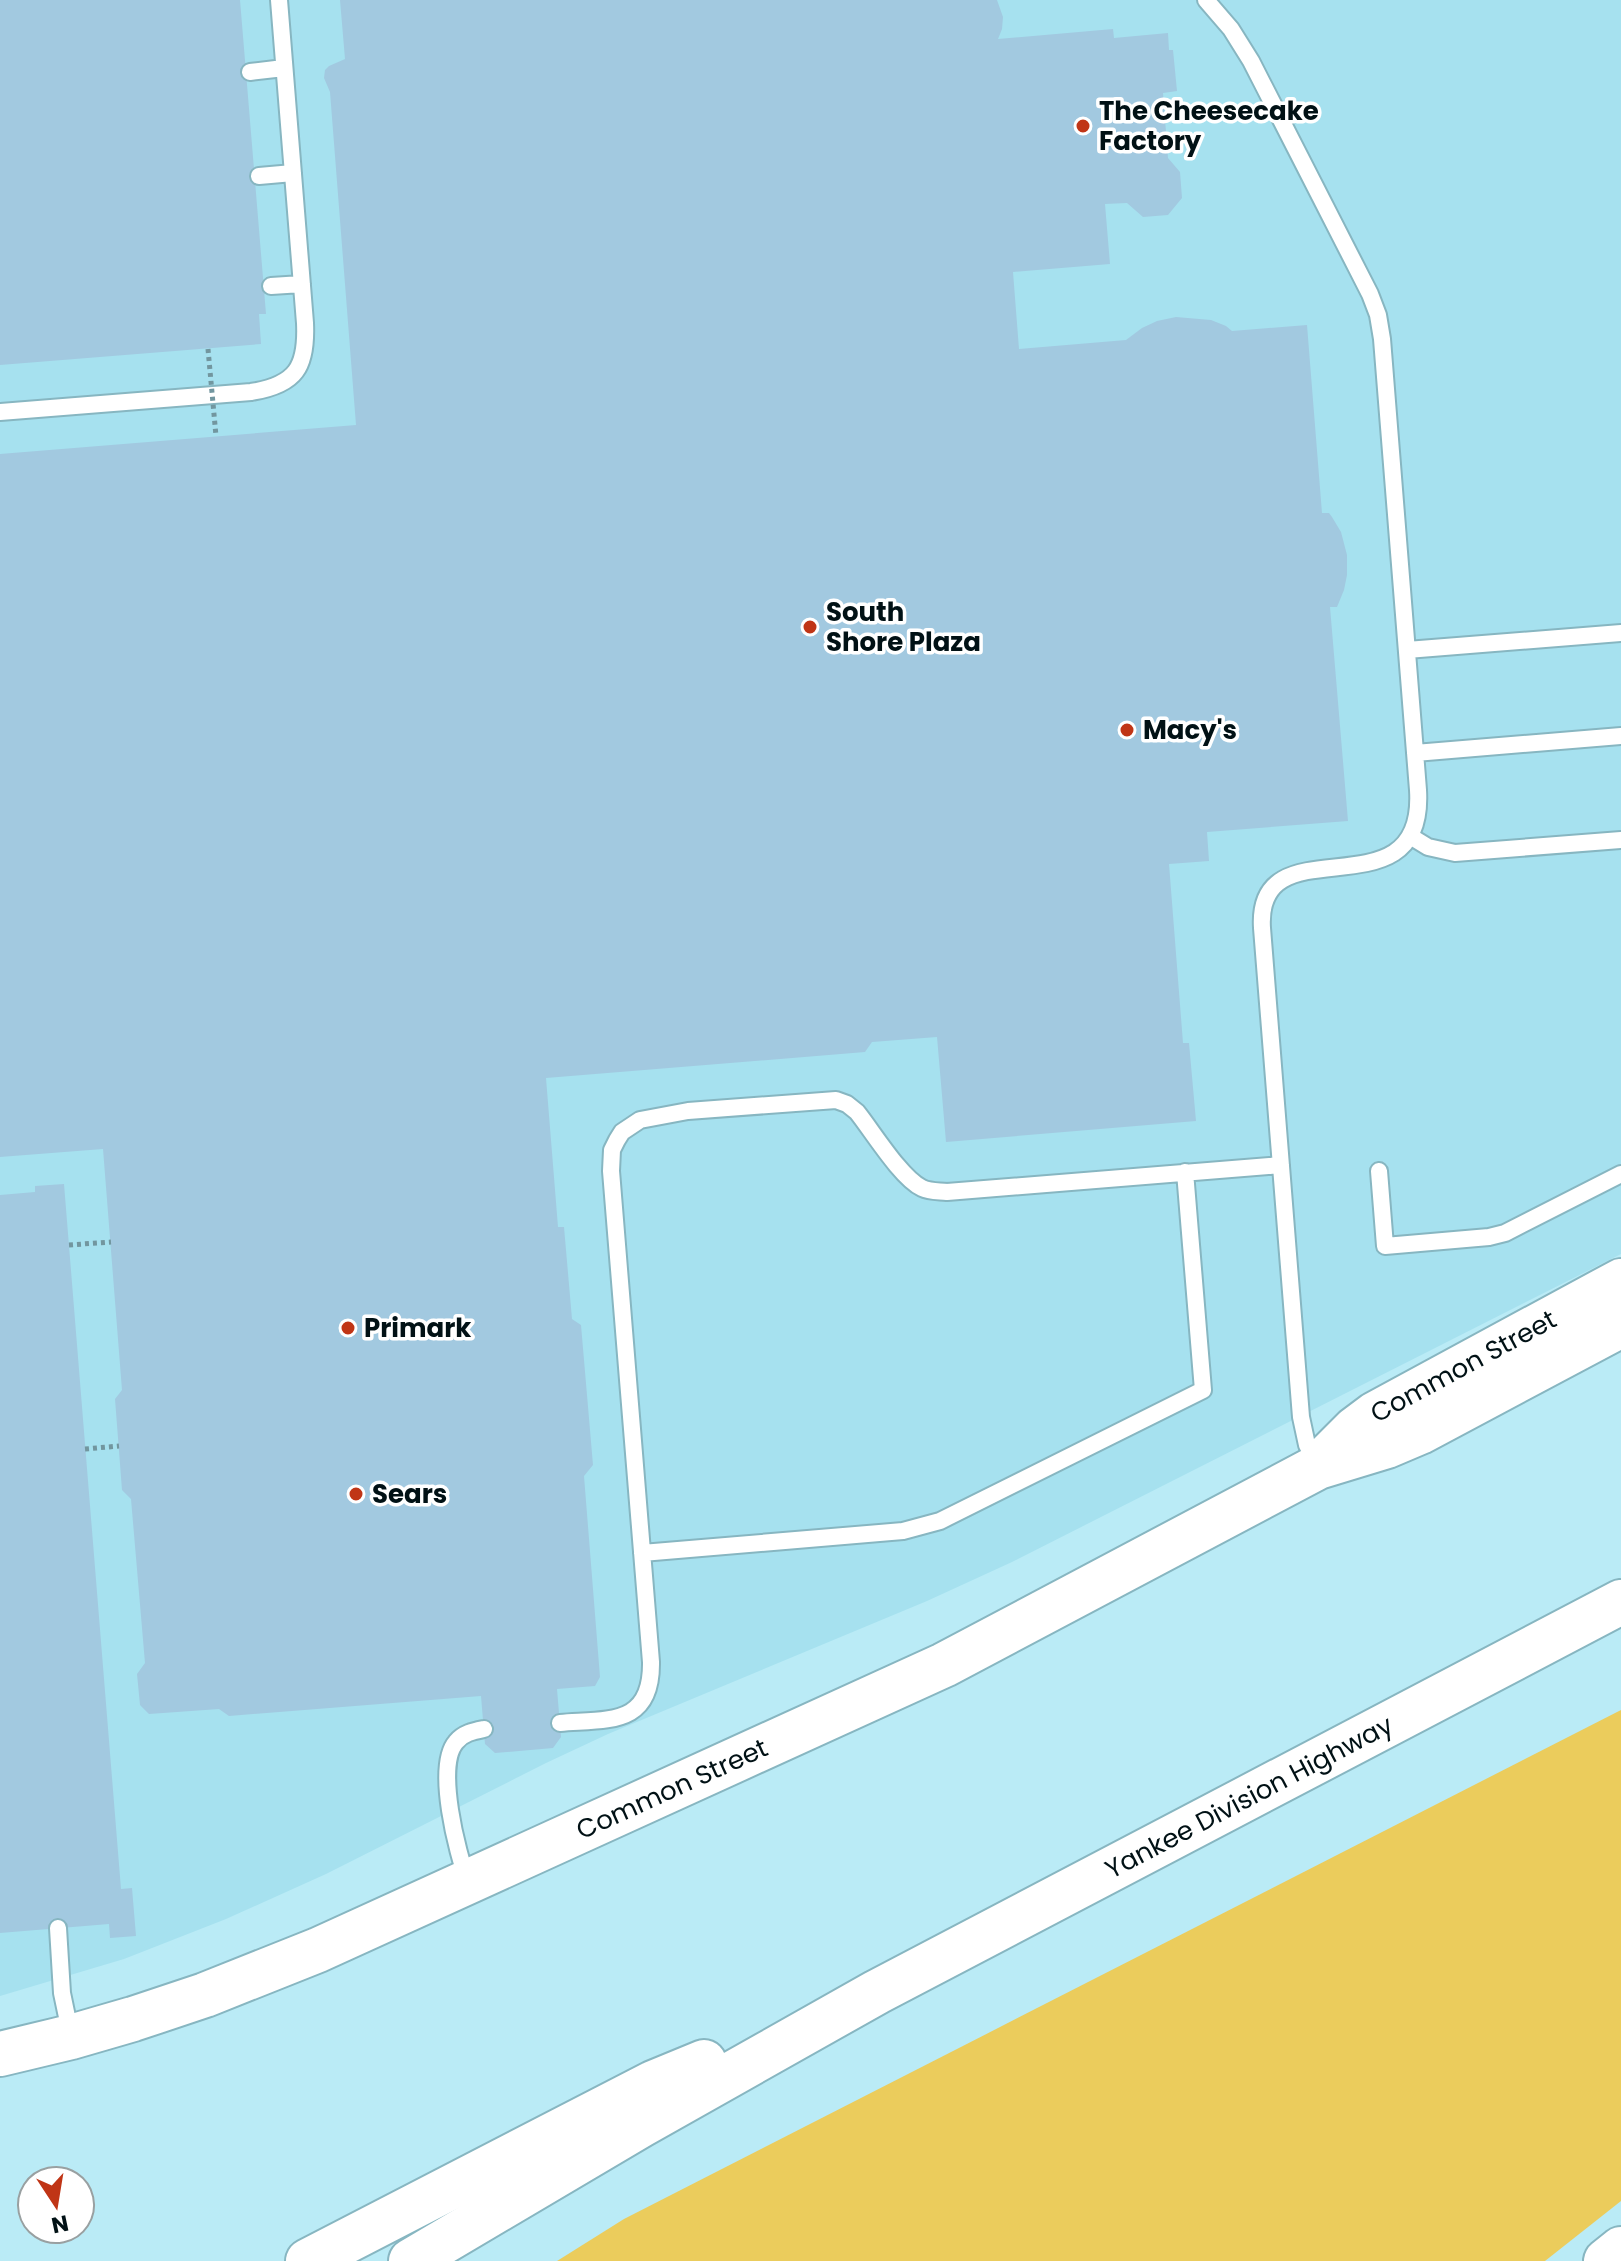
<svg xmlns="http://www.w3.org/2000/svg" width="1621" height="2261" font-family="Poppins,sans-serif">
	<rect width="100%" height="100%" fill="#baebf6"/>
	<path fill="#a6e1ef" d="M0,0H1621V1254L1012,1562L927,1601L608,1734L546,1763L326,1874L226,1919L124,1959L0,1996Z"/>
	<path fill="#ebcc5c" d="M1621,1710V2201L1545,2261H557L624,2219Z"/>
	<path fill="#a2c9e0" d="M0,0H240L266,314H259L261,344L0,365Z
		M340,0H997L1003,17L1002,29L998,39L1113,29L1114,38L1168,33L1169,50H1173L1177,91L1163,93L1168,158L1180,172L1182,198L1168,215L1143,217L1127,203L1105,204L1110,264L1013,272L1019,349L1126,340L1142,328L1157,321L1176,317L1211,320L1226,326L1232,331L1307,325L1322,513H1329L1332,517L1341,532L1347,555V575L1344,590L1337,607H1330L1348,821L1207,832L1209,861L1169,864L1183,1043H1189L1196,1121L946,1142L937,1037L872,1042L865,1052L546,1078L558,1227H564L572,1319L581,1325L593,1465L584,1476L600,1677L595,1686L557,1689L561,1737L553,1748L495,1753L485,1744L481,1696L229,1716L219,1709L149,1714L140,1705L137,1674L145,1663L131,1499L122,1490L115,1399L122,1390L103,1149L0,1157V454L356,425L330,92L324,78L325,70L329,66L345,59Z
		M64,1184L121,1889L132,1888L136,1936L110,1938L109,1924L0,1933V1195L35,1192V1186Z"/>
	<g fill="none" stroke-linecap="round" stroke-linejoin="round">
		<g stroke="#87b6c1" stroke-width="20">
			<path id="lane" d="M1206,0L1231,29L1251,61L1370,294L1378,315L1382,339L1418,790C1426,921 1255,818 1262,928L1301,1417L1307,1445L1316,1462
				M250,72L284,68
				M259,176L293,173
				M271,286L302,284
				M0,412L251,392C296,385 307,367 305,323L279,0
				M1407,650L1621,633
				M1415,753L1621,736
				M1410,836L1428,847L1455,853L1621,840
				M1379,1171L1385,1246L1489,1237L1505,1233L1621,1174
				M642,1553L903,1531L940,1521L1203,1390L1185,1172
				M560,1723C609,1719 652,1726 651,1662L611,1171L612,1150L617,1140L622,1132L640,1120L688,1111L836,1100L847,1104L857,1112C873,1132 901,1178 922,1188C930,1192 939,1191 947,1192L1281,1165
				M468,1881C457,1853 435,1766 456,1742C463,1733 474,1731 484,1729
				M58,1928L62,1993L71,2036"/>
		</g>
		<g stroke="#87b6c1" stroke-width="48">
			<g id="secondary">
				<path id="s1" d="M1322,1462L1355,1429L1375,1414L1621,1281"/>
				<path id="s2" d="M0,2054L71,2037L133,2019L205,1995L318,1950L944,1665L1318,1467L1387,1446L1420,1432L1621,1325"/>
			</g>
		</g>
		<g stroke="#87b6c1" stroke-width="48">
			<g id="highway">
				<path d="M308,2261L653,2083L704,2062"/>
				<path id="s3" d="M411,2261L641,2125L877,1992L1621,1602"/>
				<path d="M1606,2261L1621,2249"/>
			</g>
		</g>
		<path stroke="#72969f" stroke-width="5" stroke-dasharray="4 4" stroke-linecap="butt" d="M69,1245L111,1242
			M85,1449L119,1446"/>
		<use href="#lane" stroke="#fff" stroke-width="16"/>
		<use href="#secondary" stroke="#fff" stroke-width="44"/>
		<use href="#highway" stroke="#fff" stroke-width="44"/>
		<path stroke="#72969f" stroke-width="5" stroke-dasharray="4 4" stroke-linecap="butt" d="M208,349L216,436"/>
	</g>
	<g fill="#c03516" stroke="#fff" stroke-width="3">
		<circle cx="1083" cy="126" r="8"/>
		<circle cx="810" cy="627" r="8"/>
		<circle cx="1127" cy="730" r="8"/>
		<circle cx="348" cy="1328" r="8"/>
		<circle cx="356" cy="1494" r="8"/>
	</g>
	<g text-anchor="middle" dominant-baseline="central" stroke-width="7" stroke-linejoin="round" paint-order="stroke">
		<g font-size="26" font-weight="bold" fill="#011115" stroke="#fff" text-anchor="start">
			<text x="1099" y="111">The Cheesecake<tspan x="1099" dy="30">Factory</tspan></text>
			<text x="826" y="612">South<tspan x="826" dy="30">Shore Plaza</tspan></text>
			<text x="1143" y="730">Macy's</text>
			<text x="364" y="1328">Primark</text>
			<text x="372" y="1494">Sears</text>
		</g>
		<g font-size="26" fill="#011115" stroke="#fff">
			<text stroke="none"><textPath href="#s1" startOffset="172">Common Street</textPath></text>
			<text stroke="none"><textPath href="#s2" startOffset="724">Common Street</textPath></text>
			<text stroke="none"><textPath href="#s3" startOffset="958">Yankee Division Highway</textPath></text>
		</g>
	</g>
	<g transform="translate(56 2205) rotate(168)"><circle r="38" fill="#ffffff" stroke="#99a0a1" stroke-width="2"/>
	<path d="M0-6L14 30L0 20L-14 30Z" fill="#c03516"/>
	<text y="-12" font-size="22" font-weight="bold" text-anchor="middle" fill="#011115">N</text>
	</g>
</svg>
